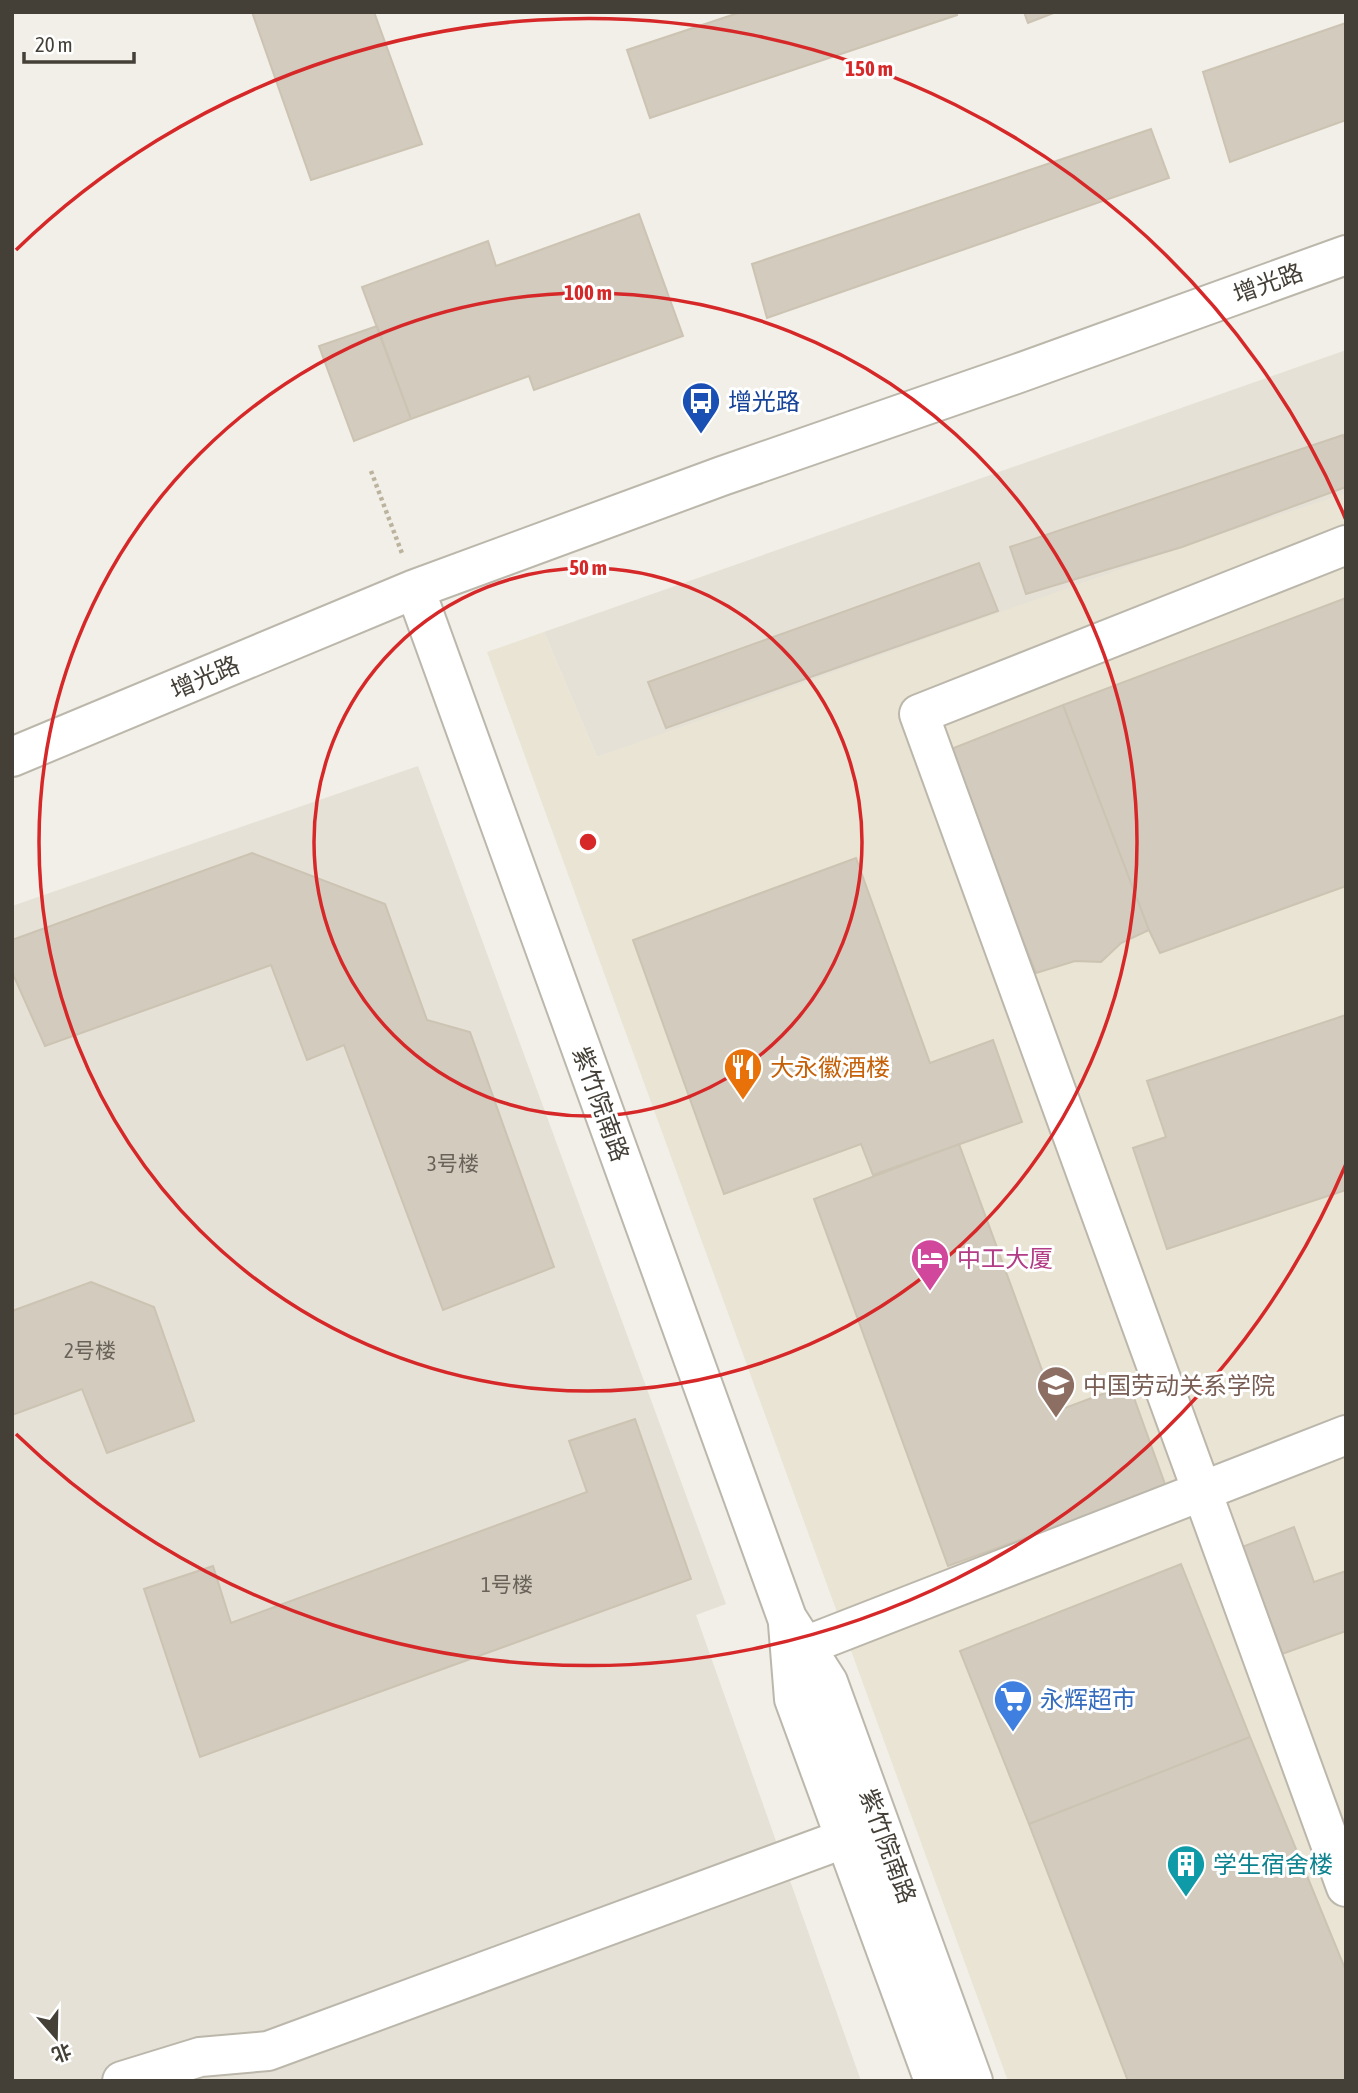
<svg xmlns="http://www.w3.org/2000/svg" width="1358" height="2093" font-family="'Asap Condensed','Noto Sans SC',sans-serif">
	<rect width="100%" height="100%" fill="#f1efe7"/>
	<path fill="#e5e1d6" d="M1346,350V499L597,757L544,632Z
		M418,766L726,1604L696,1615L861,2081H12V906Z"/>
	<path fill="#e9e4d3" d="M1346,493V2081H1008L487,652L544,632L597,757L1182,547Z"/>
	<path fill="#d2cbbe" stroke="#ccc3b2" stroke-width="2" d="M252,12H374L422,144L311,180Z
		M741,12H956L957,15L650,118L627,50Z
		M1024,12H1056L1028,23Z
		M1346,23V120L1230,162L1203,72Z
		M1151,129L1169,178L767,318L752,264Z
		M639,214L683,336L534,390L529,376L411,419L362,287L488,241L496,266Z
		M377,326L411,419L354,441L319,346Z
		M1343,435L1346,443V487L1182,547L1026,594L1010,547Z
		M979,563L998,611L666,728L648,682Z
		M1346,598V886L1160,953L1149,930L1063,705Z
		M1063,705L1149,930L1121,943L1101,962L1075,961L1036,973L946,751Z
		M252,853L385,904L427,1020L470,1032L554,1267L443,1310L344,1045L307,1060L271,965L45,1046L12,972V940Z
		M856,858L930,1063L993,1040L1022,1122L873,1175L861,1144L724,1194L633,940Z
		M1346,1015V1190L1167,1249L1133,1148L1166,1137L1147,1081Z
		M959,1144L1057,1411L1129,1384L1166,1487L948,1566L814,1199Z
		M91,1282L154,1307L194,1421L107,1453L82,1389L12,1415V1311Z
		M635,1419L691,1579L200,1757L144,1589L213,1566L231,1623L587,1492L569,1441Z
		M1294,1527L1314,1582L1346,1571V1631L1282,1654L1242,1547Z
		M1181,1564L1250,1737L1029,1824L960,1651Z
		M1250,1737L1346,1971V2081H1128L1029,1824Z"/>
	<g fill="none" stroke-linecap="round" stroke-linejoin="round">
		<g stroke="#bcb7ab" stroke-width="42">
			<path id="minor" d="M1346,545L919,714L1346,1887
				M415,589L787,1618L828,1682L973,2081
				M12,757L415,589L722,476L1019,373L1346,255
				M788,1624L794,1699L934,2081
				M805,1646L1346,1435
				M122,2081L200,2057L268,2051L846,1838"/>
		</g>
		<path stroke="#bcb39e" stroke-width="4.5" stroke-dasharray="3.5 3.5" stroke-linecap="butt" d="M371,471L403,556"/>
		<use href="#minor" stroke="#fff" stroke-width="38"/>
	</g>
	<g fill="none" stroke="#d62828" stroke-width="3.5">
		<circle cx="588" cy="842" r="274"/>
		<circle cx="588" cy="842" r="549"/>
		<path d="M1346 1164A823 823 0 0 1 16 1434M16 250A823 823 0 0 1 1346 520"/>
	</g>
	<defs>
		<g id="bus-pin" transform="scale(2.0125)"><path d="M0 17L-7.5 6A9.5 9.5 0 1 1 7.5 6Z" fill="#1a4fb4" stroke="#fff"/><path d="M-5-6H5V4H4V6H2V4H-2V6H-4V4H-5ZM-3.5-4V0h7V-4ZM-3.5 1.2v1.5H-2V1.2ZM2 1.2v1.5H3.5V1.2Z" fill="#fff"/></g>
		<g id="restaurant-pin" transform="scale(2.0125)"><path d="M0 17L-7.5 6A9.5 9.5 0 1 1 7.5 6Z" fill="#e8710a" stroke="#fff"/><path d="M-5-6h1v4h1v-4h1v4h1v-4h1v5L-1.5 .5V6h-2V.5L-5-1ZM5-6V6H3V1.5H1.5Q1.5-4 5-6Z" fill="#fff"/></g>
		<g id="hotel-pin" transform="scale(2.0125)"><path d="M0 17L-7.5 6A9.5 9.5 0 1 1 7.5 6Z" fill="#d1479c" stroke="#fff"/><path d="M-6-4.5h1.5V1H6V5H4.5V3h-9V5H-6ZM-4 0a1.8 1.8 0 1 1 3.6 0ZM.5 0V-2.5h3Q6-2.5 6 0Z" fill="#fff"/></g>
		<g id="university-pin" transform="scale(2.0125)"><path d="M0 17L-7.5 6A9.5 9.5 0 1 1 7.5 6Z" fill="#8d6e63" stroke="#fff"/><path d="M0-5L7-2L0 1L-7-2ZM-4 1L0 2.5L4 1V4Q0 6-4 4Z" fill="#fff"/></g>
		<g id="supermarket-pin" transform="scale(2.0125)"><path d="M0 17L-7.5 6A9.5 9.5 0 1 1 7.5 6Z" fill="#3f7fe0" stroke="#fff"/><path d="M-6-5.5h2.5l.6 2H6L4.5 2H-2.5L-4.4-4H-6ZM-1.5 3.2a1.3 1.3 0 1 0 .1 0ZM3 3.2a1.3 1.3 0 1 0 .1 0Z" fill="#fff"/></g>
		<g id="building-pin" transform="scale(2.0125)"><path d="M0 17L-7.5 6A9.5 9.5 0 1 1 7.5 6Z" fill="#0f9aa8" stroke="#fff"/><path d="M-4-6H4V6H1V3H-1V6H-4ZM-2.5-4.3h1.7v1.8h-1.7ZM.8-4.3h1.7v1.8H.8ZM-2.5-1h1.7V.8h-1.7ZM.8-1h1.7V.8H.8Z" fill="#fff"/></g>
	</defs>
	<g fill-rule="evenodd">
		<use href="#bus-pin" x="701" y="401"/>
		<use href="#restaurant-pin" x="743" y="1067"/>
		<use href="#hotel-pin" x="930" y="1258"/>
		<use href="#university-pin" x="1056" y="1385"/>
		<use href="#supermarket-pin" x="1013" y="1699"/>
		<use href="#building-pin" x="1186" y="1864"/>
	</g>
	<g text-anchor="middle" dominant-baseline="central" stroke-width="6" stroke-linejoin="round" paint-order="stroke">
		<g font-size="21" fill="#686259">
			<text x="453" y="1163">3号楼</text>
			<text x="90" y="1350">2号楼</text>
			<text x="507" y="1584">1号楼</text>
		</g>
		<g font-size="24" fill="#443f37" stroke="#fff">
			<text transform="translate(1268 283) rotate(-20)">增光路</text>
			<text transform="translate(205 677) rotate(-23)">增光路</text>
			<text transform="translate(601 1104) rotate(70)">紫竹院南路</text>
			<text transform="translate(888 1846) rotate(70)">紫竹院南路</text>
		</g>
		<g font-size="24" fill="#164399" stroke="#fff" text-anchor="start">
			<text x="728" y="401">增光路</text>
		</g>
		<g font-size="24" fill="#c56008" stroke="#fff" text-anchor="start">
			<text x="770" y="1067">大永徽酒楼</text>
		</g>
		<g font-size="24" fill="#b23c85" stroke="#fff" text-anchor="start">
			<text x="957" y="1258">中工大厦</text>
		</g>
		<g font-size="24" fill="#785e54" stroke="#fff" text-anchor="start">
			<text x="1083" y="1385">中国劳动关系学院</text>
		</g>
		<g font-size="24" fill="#366cbe" stroke="#fff" text-anchor="start">
			<text x="1040" y="1699">永辉超市</text>
		</g>
		<g font-size="24" fill="#0d838f" stroke="#fff" text-anchor="start">
			<text x="1213" y="1864">学生宿舍楼</text>
		</g>
	</g>
	<circle cx="588" cy="842" r="10" fill="#d62828" stroke="#fff" stroke-width="3.5"/>
	<g font-size="21" text-anchor="middle" font-weight="bold" fill="#d62828" stroke="#fff" stroke-width="6" stroke-linejoin="round" paint-order="stroke">
		<text x="869" y="76">150 m</text>
		<text x="588" y="300">100 m</text>
		<text x="588" y="575">50 m</text>
	</g>
	<rect width="1358" height="2093" fill="none" stroke="#443f37" stroke-width="28"/>
	<g transform="translate(56 2037) rotate(160)" stroke="#ffffff" stroke-width="5" paint-order="stroke">
	<path d="M0-5L12 26L0 18L-12 26Z" fill="#443f37"/>
	<text y="-10" font-size="19" font-weight="bold" text-anchor="middle" fill="#443f37">北</text>
	</g>
	<path d="M24 52v10h110v-10" fill="none" stroke="#443f37" stroke-width="3.5"/>
	<text x="35" y="52" font-size="21" fill="#443f37" stroke="#ffffff" stroke-width="5" paint-order="stroke">20 m</text>
</svg>
